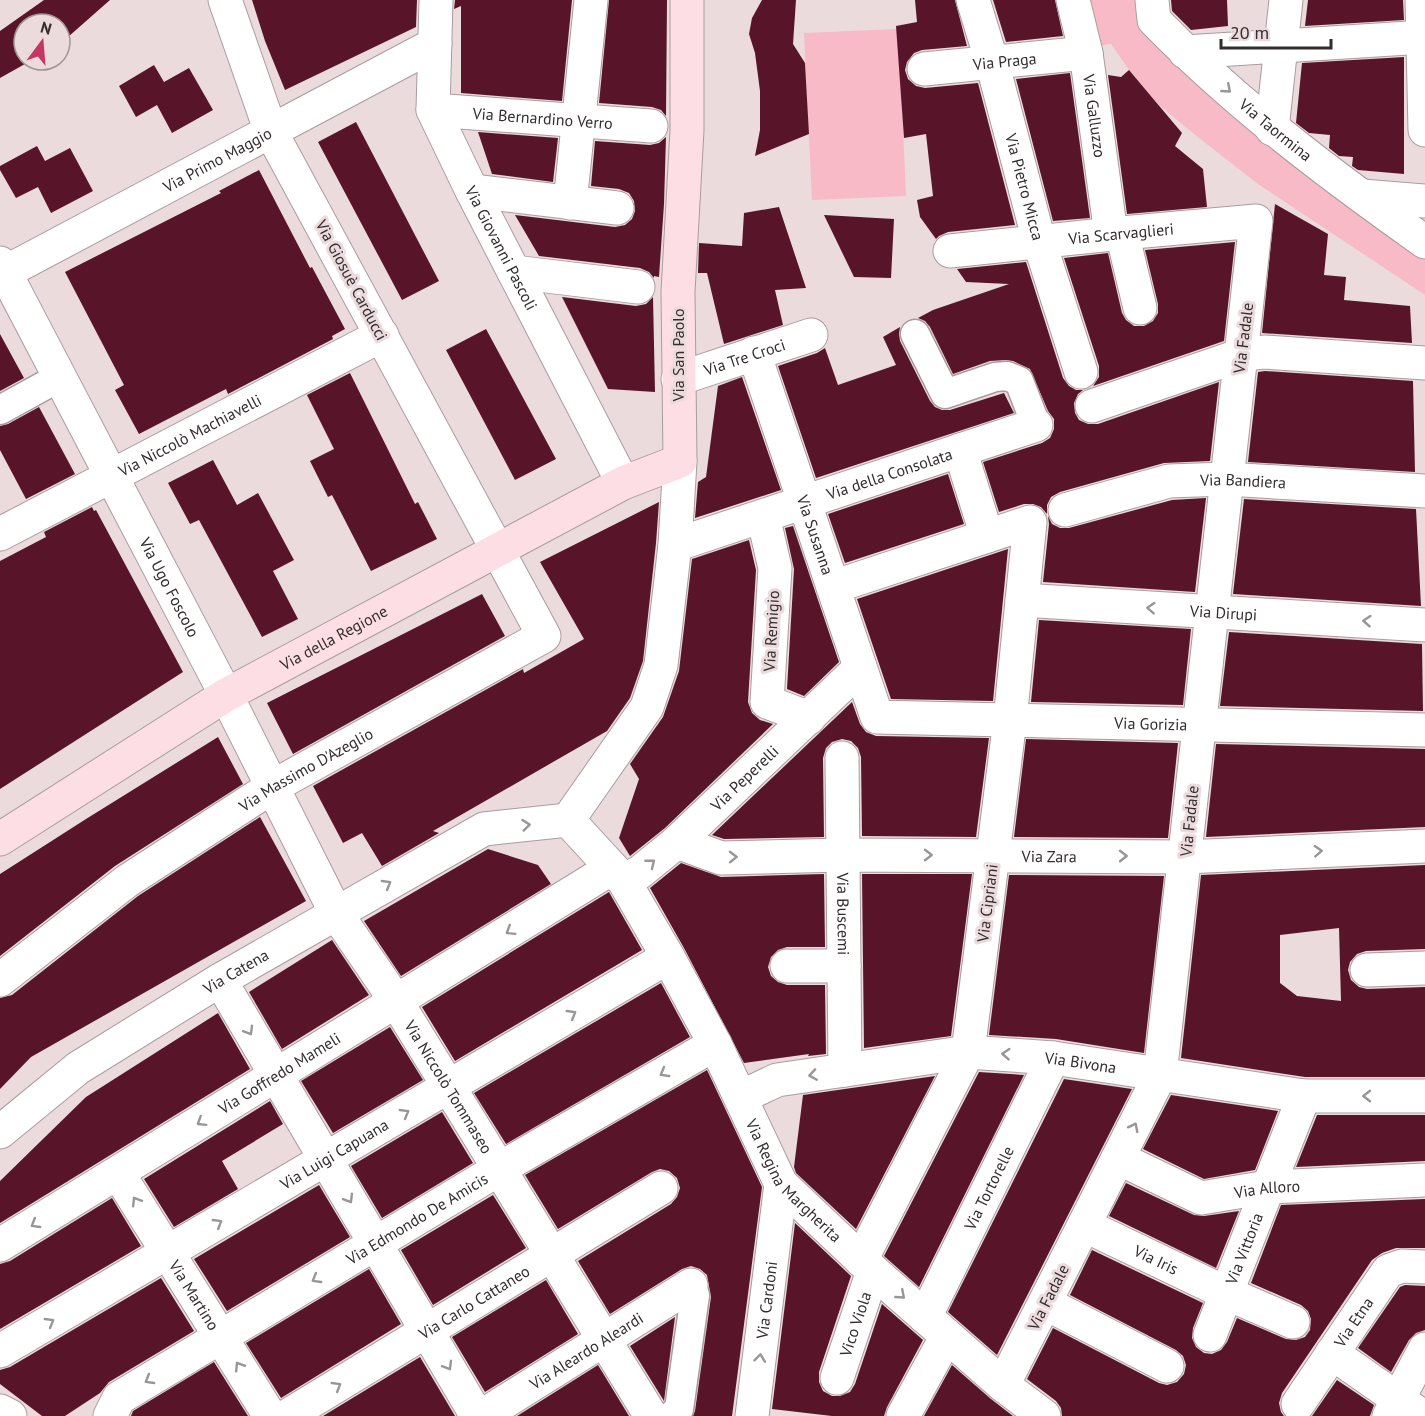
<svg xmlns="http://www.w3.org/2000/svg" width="1425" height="1416" font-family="'PT Sans',sans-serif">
	<rect width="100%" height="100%" fill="#ebdbdd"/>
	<path fill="#f8bac6" d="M1087,0H1136L1156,30L1425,252V295L1258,184L1199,138L1159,105L1129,70L1111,44L1098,46Z
		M897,29L901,83L906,196L812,200L804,33Z"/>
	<path fill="#581529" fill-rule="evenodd" d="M44,0H110L60,44V24H24V60H32L0,78V31Z
		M252,0H417L416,27L285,90L265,41Z
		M455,0H572L562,101L461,93V6L454,9Z
		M609,0H667L666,116L661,110L652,107L599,103Z
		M762,0H796L793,44L805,63L809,134L755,156L760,130V91L755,53L749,34L752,18Z
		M915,0H955L967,46L922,50L914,53L907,62L905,70L908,79L916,86L925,88L978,83L1015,225L948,232L939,236L936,239L920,217L917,200L933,196L926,134L904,138L896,26L917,22Z
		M993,0H1055L1063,36L1006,42Z
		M1171,0H1227L1228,26L1191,30L1172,11Z
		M1308,0H1403L1404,20L1305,26Z
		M1404,57V174L1358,170L1352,166L1353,157L1339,156L1329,148L1330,135L1309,133L1296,123L1302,63Z
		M154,65L164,82L189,68L213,110L172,133L157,105L136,117L119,86Z
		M1129,70L1182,133L1175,146L1203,169L1207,207L1127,214L1108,75L1121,77Z
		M1070,73L1090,218L1053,221L1016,79Z
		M356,122L439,281L402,300L318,142Z
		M478,132L558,138L553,182L492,174Z
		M666,137L664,204L659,277L654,276V278L649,272L640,268L539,256L515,215L615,227L625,225L632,219L635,211L634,201L629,193L619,189L591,186L595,141L650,145L659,143Z
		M37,146L45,161L70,148L93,191L51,213L38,187L16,198L0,170V166Z
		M259,170L310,268L312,267L345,329L332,336L333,339L228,394L226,389L139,434L115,390L124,385L65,272L221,193L219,191Z
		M1275,204L1328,234L1324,275L1346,277L1344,300L1410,306L1412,343L1262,333Z
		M779,207L806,288L775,290L783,325L724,344L707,273H698L699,243L742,246L744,213Z
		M824,215L894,219L891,278L854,277Z
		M1235,242L1224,341L1093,386L1099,377V366L1064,258L1108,253L1122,313L1126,320L1134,326H1144L1153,321L1158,313V304L1145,250Z
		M1026,262L1063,378L1069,386L1076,390H1083L1078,394L1074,403L1075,413L1079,420L1088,424H1098L1219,382L1210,461L1164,463L1060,492L1051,497L1047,505V514L1041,507L1033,504H1024L999,512L983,462L1042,443L1050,438L1054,429V419L1048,411L1030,369L1013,361L1006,360L990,361L953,374L930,327L925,321L918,318L933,310L1009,284L966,282L957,269Z
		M562,297L636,306L646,304L653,297L655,392L608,389Z
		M900,327L899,334L900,341L930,401L935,407L942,410H950L1004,393L1014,413L816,478L778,366L817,353L825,348L838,385L896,365L883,337Z
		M486,329L556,459L515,480L446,350Z
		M0,334L24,378L0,391Z
		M1265,371L1413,381L1415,472L1248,462L1258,372Z
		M350,373L415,504L418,502L437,539L371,571L332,495L328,497L310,461L334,449L307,395Z
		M742,377L781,490L695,518L698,482L706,477L718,386Z
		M39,407L75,474L26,499L0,450V426L8,424Z
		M213,460L237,505L258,493L294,560L273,571L298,619L262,637L199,520L190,524L168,483Z
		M948,474L964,524L845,563L828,514Z
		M1206,498L1195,592L1043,582L1049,524L1048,516L1052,524L1060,528H1069L1172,500Z
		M1244,499L1416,509L1421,606L1233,594Z
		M659,502L656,543L643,661L630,698L607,731L433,831L439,833L382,866L362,833L343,843L313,786L523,669L524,673L584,639L540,562Z
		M92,507L94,511L96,510L183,672L0,789V561L46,537L44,532Z
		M793,526L839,662L804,696L787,689L794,569L785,528Z
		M749,540L756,570L748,702L752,713L760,720L773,724L665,828L630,856L619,838L639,779L630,764L663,717L679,671L692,559Z
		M1008,549L993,701L891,699L857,599Z
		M482,594L505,636L293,754L267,703Z
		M1039,620L1191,629L1183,705L1031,702Z
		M1229,632L1422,644L1423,711L1220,706Z
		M852,702L860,724L866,732L876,736L989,738L976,837L862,836L861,757L858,748L851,741L842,739L832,742L826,748L823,758L824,837L724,839L712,835Z
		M218,737L243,784L115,866L0,956V874L86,819Z
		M1026,739L1178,743L1168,838L1014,837Z
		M1216,744L1425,749V827L1206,837Z
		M260,817L306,901L31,1057L0,1089V998L12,995L138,896Z
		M488,849L538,865L551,884L401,976L364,921Z
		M681,863L721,877L824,874L825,947H787L778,950L771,957L768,967L771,976L778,982L787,985H825L826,1054L808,1056L809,1054L744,1063L684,948L650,888Z
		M1425,865V949L1366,951L1357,954L1350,962L1348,970L1351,980L1359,987L1367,989L1425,987V1077H1305L1181,1058L1201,875ZM1339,928L1341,1001L1297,996L1280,983V935Z
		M862,874H972L951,1036L864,1048Z
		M1009,875L1164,876L1144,1053L1056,1039L989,1035Z
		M609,892L642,950L455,1061L422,1007Z
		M332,940L369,995L282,1049L249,992Z
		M661,983L690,1037L506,1144L474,1093Z
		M218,1013L250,1069L0,1223V1181L86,1097Z
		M390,1027L423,1080L333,1133L301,1081Z
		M707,1070L762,1187L732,1416H693L695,1411L711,1297L707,1275L700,1269L691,1266L682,1269L610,1314L578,1261L671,1204L677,1197L680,1188L677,1178L669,1171L660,1169L652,1172L558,1229L525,1175Z
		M979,1072L1024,1075L919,1287L884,1256Z
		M935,1076L856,1229L796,1173L794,1167L803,1095Z
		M1064,1079L1132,1089L997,1355L948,1312Z
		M1171,1095L1278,1111L1255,1170L1204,1179L1143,1149Z
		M270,1101L283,1124L222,1161L238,1189L174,1227L144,1179Z
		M442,1112L473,1163L382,1218L351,1166Z
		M1317,1115H1425V1161L1296,1167Z
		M1126,1183L1194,1215L1204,1216L1239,1211L1216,1268L1109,1216Z
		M319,1185L350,1237L227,1311L194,1259Z
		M493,1195L526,1248L433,1305L401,1250Z
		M112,1198L141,1246L0,1329V1264L10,1261Z
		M1425,1199V1248H1396L1382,1253L1372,1260L1282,1393L1279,1403L1281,1412L1284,1416H1062L1061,1408L1056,1401L1027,1379L1053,1328L1159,1383L1167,1385L1177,1382L1184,1374L1186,1365L1183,1356L1176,1350L1070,1295L1092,1250L1203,1303L1193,1328L1192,1338L1196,1347L1204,1353L1212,1354L1221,1350L1227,1342L1237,1318L1286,1339L1296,1340L1305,1337L1310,1330L1311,1319L1308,1311L1301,1305L1251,1283L1281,1205Z
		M795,1223L851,1276L819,1372V1382L823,1391L832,1396H840L850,1392L855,1384L882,1304L923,1340L887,1407L884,1416H832L772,1409Z
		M369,1269L401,1324L281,1398L246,1343Z
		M161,1278L194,1331L109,1382L100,1393L65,1416H42L0,1384V1370L10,1367Z
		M546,1280L578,1334L485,1392L452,1337Z
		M1405,1285L1425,1286V1330L1416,1333L1409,1340L1391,1372L1358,1348L1400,1287Z
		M675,1317L664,1401L630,1346Z
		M420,1357L455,1416H323Z
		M214,1362L248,1416H131L133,1411Z
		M598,1365L629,1416H517Z
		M952,1365L991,1399L1013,1416H924Z
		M1337,1380L1374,1405L1370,1416H1312Z"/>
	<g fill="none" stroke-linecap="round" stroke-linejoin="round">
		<g stroke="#aa9c9e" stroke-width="31">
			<path id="pedestrian" d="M915,334L945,394L995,377L1007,376L1019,381L1036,425
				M0,410L60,377
				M671,1416L679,1409L695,1295L691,1285"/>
		</g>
		<g stroke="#aa9c9e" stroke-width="35">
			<g id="minor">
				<path id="s1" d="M436,0L433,110L472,191L623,483"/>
				<path id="s2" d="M973,0L992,62L1039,241L1081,372"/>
				<path id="s3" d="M1073,0L1086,53L1111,234"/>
				<path id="s4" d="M1152,0L1154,20C1236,104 1329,174 1425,242"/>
				<path d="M1422,0L1425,130"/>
				<path d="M1185,52L1425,37"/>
				<path id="s5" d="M924,69L1086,53"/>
				<path id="s6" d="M433,110L651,126"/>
				<path d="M1272,129L1286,0"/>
				<path d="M472,191L617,208"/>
				<path d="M1362,196L1425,201"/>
				<path d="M570,203L591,0"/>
				<path d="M1122,233L1140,308"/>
				<path id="s7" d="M950,251L1122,233L1256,221L1160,1075L1003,1385"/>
				<path id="s8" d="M0,263L226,695L336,913L396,1001L651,1416"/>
				<path d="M514,272L638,287"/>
				<path id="s9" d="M0,275L435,44"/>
				<path id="s10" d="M754,353L877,717L1425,730"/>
				<path id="s11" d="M678,379L811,335"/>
				<path d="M1092,406L1241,355L1264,352L1425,363"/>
				<path d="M960,450L987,536"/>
				<path id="s12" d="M1065,510L1169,481L1226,479L1425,491"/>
				<path d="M763,516L775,568L767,702L809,718"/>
				<path id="s13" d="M0,534L382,335"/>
				<path id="s14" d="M675,545L1036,425"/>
				<path d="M833,587L1030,522L1010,720L968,1052L861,1260"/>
				<path id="s15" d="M1022,600L1425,625"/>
				<path id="s16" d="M842,758L845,1070"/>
				<path id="s17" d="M677,842L721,858L843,855L1185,857L1425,846"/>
				<path id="s18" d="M624,881L640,872L677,842L860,668"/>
				<path d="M787,966H844"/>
				<path d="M1367,970L1425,968"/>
				<path id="s19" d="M0,980L127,881L272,787L544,636L271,132L225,0"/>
				<path d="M220,980L477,1416"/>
				<path id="s20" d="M741,1097L777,1080L968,1052L1053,1058L1304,1096H1425"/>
				<path id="s21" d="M0,1132L78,1068L220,980L484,829L568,820"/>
				<path id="s22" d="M1118,1158L1201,1198L1268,1187L1425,1180"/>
				<path id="s23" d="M118,1173L270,1416"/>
				<path id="s24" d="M1084,1225L1226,1293L1293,1322"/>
				<path id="s25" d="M0,1245L612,868"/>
				<path d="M1045,1303L1167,1366"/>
				<path id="s26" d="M925,1317L1053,1058"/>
				<path id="s27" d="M1210,1335L1304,1096"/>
				<path id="s28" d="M0,1351L668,957"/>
				<path d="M1332,1353L1422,1416"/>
				<path id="s29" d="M837,1378L873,1271"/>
				<path id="s30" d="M1298,1404L1388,1271L1402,1266L1425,1267"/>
				<path d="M0,1411L10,1416"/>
				<path id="s31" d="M110,1416L119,1398L499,1169L715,1044"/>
				<path id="s32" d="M287,1416L661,1188"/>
				<path id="s33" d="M482,1416L691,1285"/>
				<path id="s34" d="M752,1416L781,1184"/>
				<path d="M903,1416L947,1336"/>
				<path d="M1389,1416L1425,1349"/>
			</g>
		</g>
		<g stroke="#aa9c9e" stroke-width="35">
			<g id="tertiary">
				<path id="s35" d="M680,461L675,545L661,665L647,707L568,820L624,881L668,957L715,1044L781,1184L873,1271L1003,1385L1044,1416"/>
			</g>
		</g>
		<g stroke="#aa9c9e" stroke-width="35">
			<g id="secondary">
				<path id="s36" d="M0,839L226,695L623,483L680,461L678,292L687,130V0"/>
			</g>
		</g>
		<use href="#pedestrian" stroke="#fff" stroke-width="28"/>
		<use href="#minor" stroke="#fff" stroke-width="33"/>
		<use href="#tertiary" stroke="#fff" stroke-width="33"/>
		<use href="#secondary" stroke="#fcdee4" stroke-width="33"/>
	</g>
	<defs><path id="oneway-chevron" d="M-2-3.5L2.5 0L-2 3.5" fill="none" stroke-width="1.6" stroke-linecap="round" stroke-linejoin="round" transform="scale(1.5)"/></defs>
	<g stroke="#999696">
		<use href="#oneway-chevron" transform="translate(1227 89) rotate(41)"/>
		<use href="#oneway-chevron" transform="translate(1151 608) rotate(-177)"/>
		<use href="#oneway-chevron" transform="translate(1367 621) rotate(-176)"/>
		<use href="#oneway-chevron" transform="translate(526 825) rotate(-6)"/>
		<use href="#oneway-chevron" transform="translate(1318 851) rotate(-3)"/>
		<use href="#oneway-chevron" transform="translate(928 855)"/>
		<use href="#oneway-chevron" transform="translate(1123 856)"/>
		<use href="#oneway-chevron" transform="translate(733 857) rotate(-1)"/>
		<use href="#oneway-chevron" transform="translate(651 863) rotate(-39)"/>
		<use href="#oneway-chevron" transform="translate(387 884) rotate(-30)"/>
		<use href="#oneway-chevron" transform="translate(510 931) rotate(148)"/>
		<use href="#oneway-chevron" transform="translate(572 1014) rotate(-31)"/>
		<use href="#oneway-chevron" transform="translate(249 1031) rotate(59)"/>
		<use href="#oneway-chevron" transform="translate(1006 1054) rotate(-176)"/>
		<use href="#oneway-chevron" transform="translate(664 1073) rotate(150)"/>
		<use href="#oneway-chevron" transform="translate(813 1075) rotate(171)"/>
		<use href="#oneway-chevron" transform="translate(1367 1096) rotate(-180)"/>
		<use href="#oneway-chevron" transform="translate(405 1113) rotate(-30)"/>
		<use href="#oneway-chevron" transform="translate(201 1122) rotate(148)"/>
		<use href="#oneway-chevron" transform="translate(1134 1127) rotate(-63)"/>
		<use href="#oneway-chevron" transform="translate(349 1199) rotate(59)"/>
		<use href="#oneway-chevron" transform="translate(136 1201) rotate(-122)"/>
		<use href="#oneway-chevron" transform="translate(218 1223) rotate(-31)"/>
		<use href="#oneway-chevron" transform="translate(35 1224) rotate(149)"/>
		<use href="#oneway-chevron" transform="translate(316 1279) rotate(149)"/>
		<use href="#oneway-chevron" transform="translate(901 1295) rotate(41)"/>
		<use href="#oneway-chevron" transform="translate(50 1322) rotate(-30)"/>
		<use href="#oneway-chevron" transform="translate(760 1358) rotate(-83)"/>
		<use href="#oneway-chevron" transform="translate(239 1366) rotate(-122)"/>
		<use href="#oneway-chevron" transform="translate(448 1366) rotate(59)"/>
		<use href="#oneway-chevron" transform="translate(149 1380) rotate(149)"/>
		<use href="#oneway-chevron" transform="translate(337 1386) rotate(-31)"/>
	</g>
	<g text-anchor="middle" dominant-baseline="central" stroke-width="6" stroke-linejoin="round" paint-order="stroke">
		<g font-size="16" fill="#332d2e" stroke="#ebdbdd">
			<text stroke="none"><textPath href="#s5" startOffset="81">Via Praga</textPath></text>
			<text stroke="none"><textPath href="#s3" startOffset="118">Via Galluzzo</textPath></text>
			<text stroke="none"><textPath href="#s6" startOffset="110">Via Bernardino Verro</textPath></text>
			<text stroke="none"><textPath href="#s4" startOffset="184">Via Taormina</textPath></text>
			<text stroke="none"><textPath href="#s9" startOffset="246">Via Primo Maggio</textPath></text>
			<text stroke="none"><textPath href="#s2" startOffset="194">Via Pietro Micca</textPath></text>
			<text stroke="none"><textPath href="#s7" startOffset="172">Via Scarvaglieri</textPath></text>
			<text stroke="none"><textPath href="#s1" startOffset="264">Via Giovanni Pascoli</textPath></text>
			<text transform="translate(352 280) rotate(62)">Via Giosuè Carducci</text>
			<text transform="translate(1243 338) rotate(-83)">Via Fadale</text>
			<text transform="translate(678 355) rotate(-90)">Via San Paolo</text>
			<text stroke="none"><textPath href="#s11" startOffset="70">Via Tre Croci</textPath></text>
			<text stroke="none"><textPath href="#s13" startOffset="214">Via Niccolò Machiavelli</textPath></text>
			<text stroke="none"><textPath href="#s14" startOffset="226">Via della Consolata</textPath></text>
			<text stroke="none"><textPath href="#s12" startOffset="182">Via Bandiera</textPath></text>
			<text stroke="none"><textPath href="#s10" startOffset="192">Via Susanna</textPath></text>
			<text stroke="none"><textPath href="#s8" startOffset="366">Via Ugo Foscolo</textPath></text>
			<text stroke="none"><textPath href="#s15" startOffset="202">Via Dirupi</textPath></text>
			<text transform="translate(771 631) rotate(-87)">Via Remigio</text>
			<text stroke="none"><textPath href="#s36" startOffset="390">Via della Regione</textPath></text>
			<text stroke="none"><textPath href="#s10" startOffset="658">Via Gorizia</textPath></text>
			<text stroke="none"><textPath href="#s19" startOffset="372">Via Massimo D'Azeglio</textPath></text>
			<text stroke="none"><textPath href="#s18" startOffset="159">Via Peperelli</textPath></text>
			<text transform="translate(1189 821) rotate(-84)">Via Fadale</text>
			<text stroke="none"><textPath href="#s17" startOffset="375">Via Zara</textPath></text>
			<text transform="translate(987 903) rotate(-83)">Via Cipriani</text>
			<text stroke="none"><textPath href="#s16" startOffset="156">Via Buscemi</textPath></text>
			<text stroke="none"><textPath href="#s21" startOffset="286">Via Catena</textPath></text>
			<text stroke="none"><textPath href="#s20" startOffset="346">Via Bivona</textPath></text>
			<text stroke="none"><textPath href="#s25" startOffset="328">Via Goffredo Mameli</textPath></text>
			<text stroke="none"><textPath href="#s8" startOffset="939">Via Niccolò Tommaseo</textPath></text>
			<text stroke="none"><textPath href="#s28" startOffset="388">Via Luigi Capuana</textPath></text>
			<text stroke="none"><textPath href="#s35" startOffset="816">Via Regina Margherita</textPath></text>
			<text stroke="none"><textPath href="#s26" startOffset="144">Via Tortorelle</textPath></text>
			<text stroke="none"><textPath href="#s22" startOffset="159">Via Alloro</textPath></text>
			<text stroke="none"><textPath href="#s31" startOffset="368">Via Edmondo De Amicis</textPath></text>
			<text stroke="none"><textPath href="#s27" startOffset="93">Via Vittoria</textPath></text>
			<text stroke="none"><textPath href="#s24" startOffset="80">Via Iris</textPath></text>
			<text stroke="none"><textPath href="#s23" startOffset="144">Via Martino</textPath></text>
			<text transform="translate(1048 1297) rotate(-63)">Via Fadale</text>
			<text stroke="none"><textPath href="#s34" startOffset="117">Via Cardoni</textPath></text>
			<text stroke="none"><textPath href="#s32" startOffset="219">Via Carlo Cattaneo</textPath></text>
			<text stroke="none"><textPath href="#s30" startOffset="99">Via Etna</textPath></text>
			<text stroke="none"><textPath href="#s29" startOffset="57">Vico Viola</textPath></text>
			<text stroke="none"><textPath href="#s33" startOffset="123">Via Aleardo Aleardi</textPath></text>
		</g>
	</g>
	<g transform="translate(42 42) rotate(16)"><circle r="28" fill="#ebdbdd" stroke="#a19597" stroke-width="1.5"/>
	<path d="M0-4.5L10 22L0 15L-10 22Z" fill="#c53763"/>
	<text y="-9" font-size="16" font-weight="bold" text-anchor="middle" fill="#332d2e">N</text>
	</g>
	<path d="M1221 39v9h110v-9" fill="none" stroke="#332d2e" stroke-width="3"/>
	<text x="1230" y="39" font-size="18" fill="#332d2e" stroke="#ebdbdd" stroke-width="4.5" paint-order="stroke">20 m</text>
</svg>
